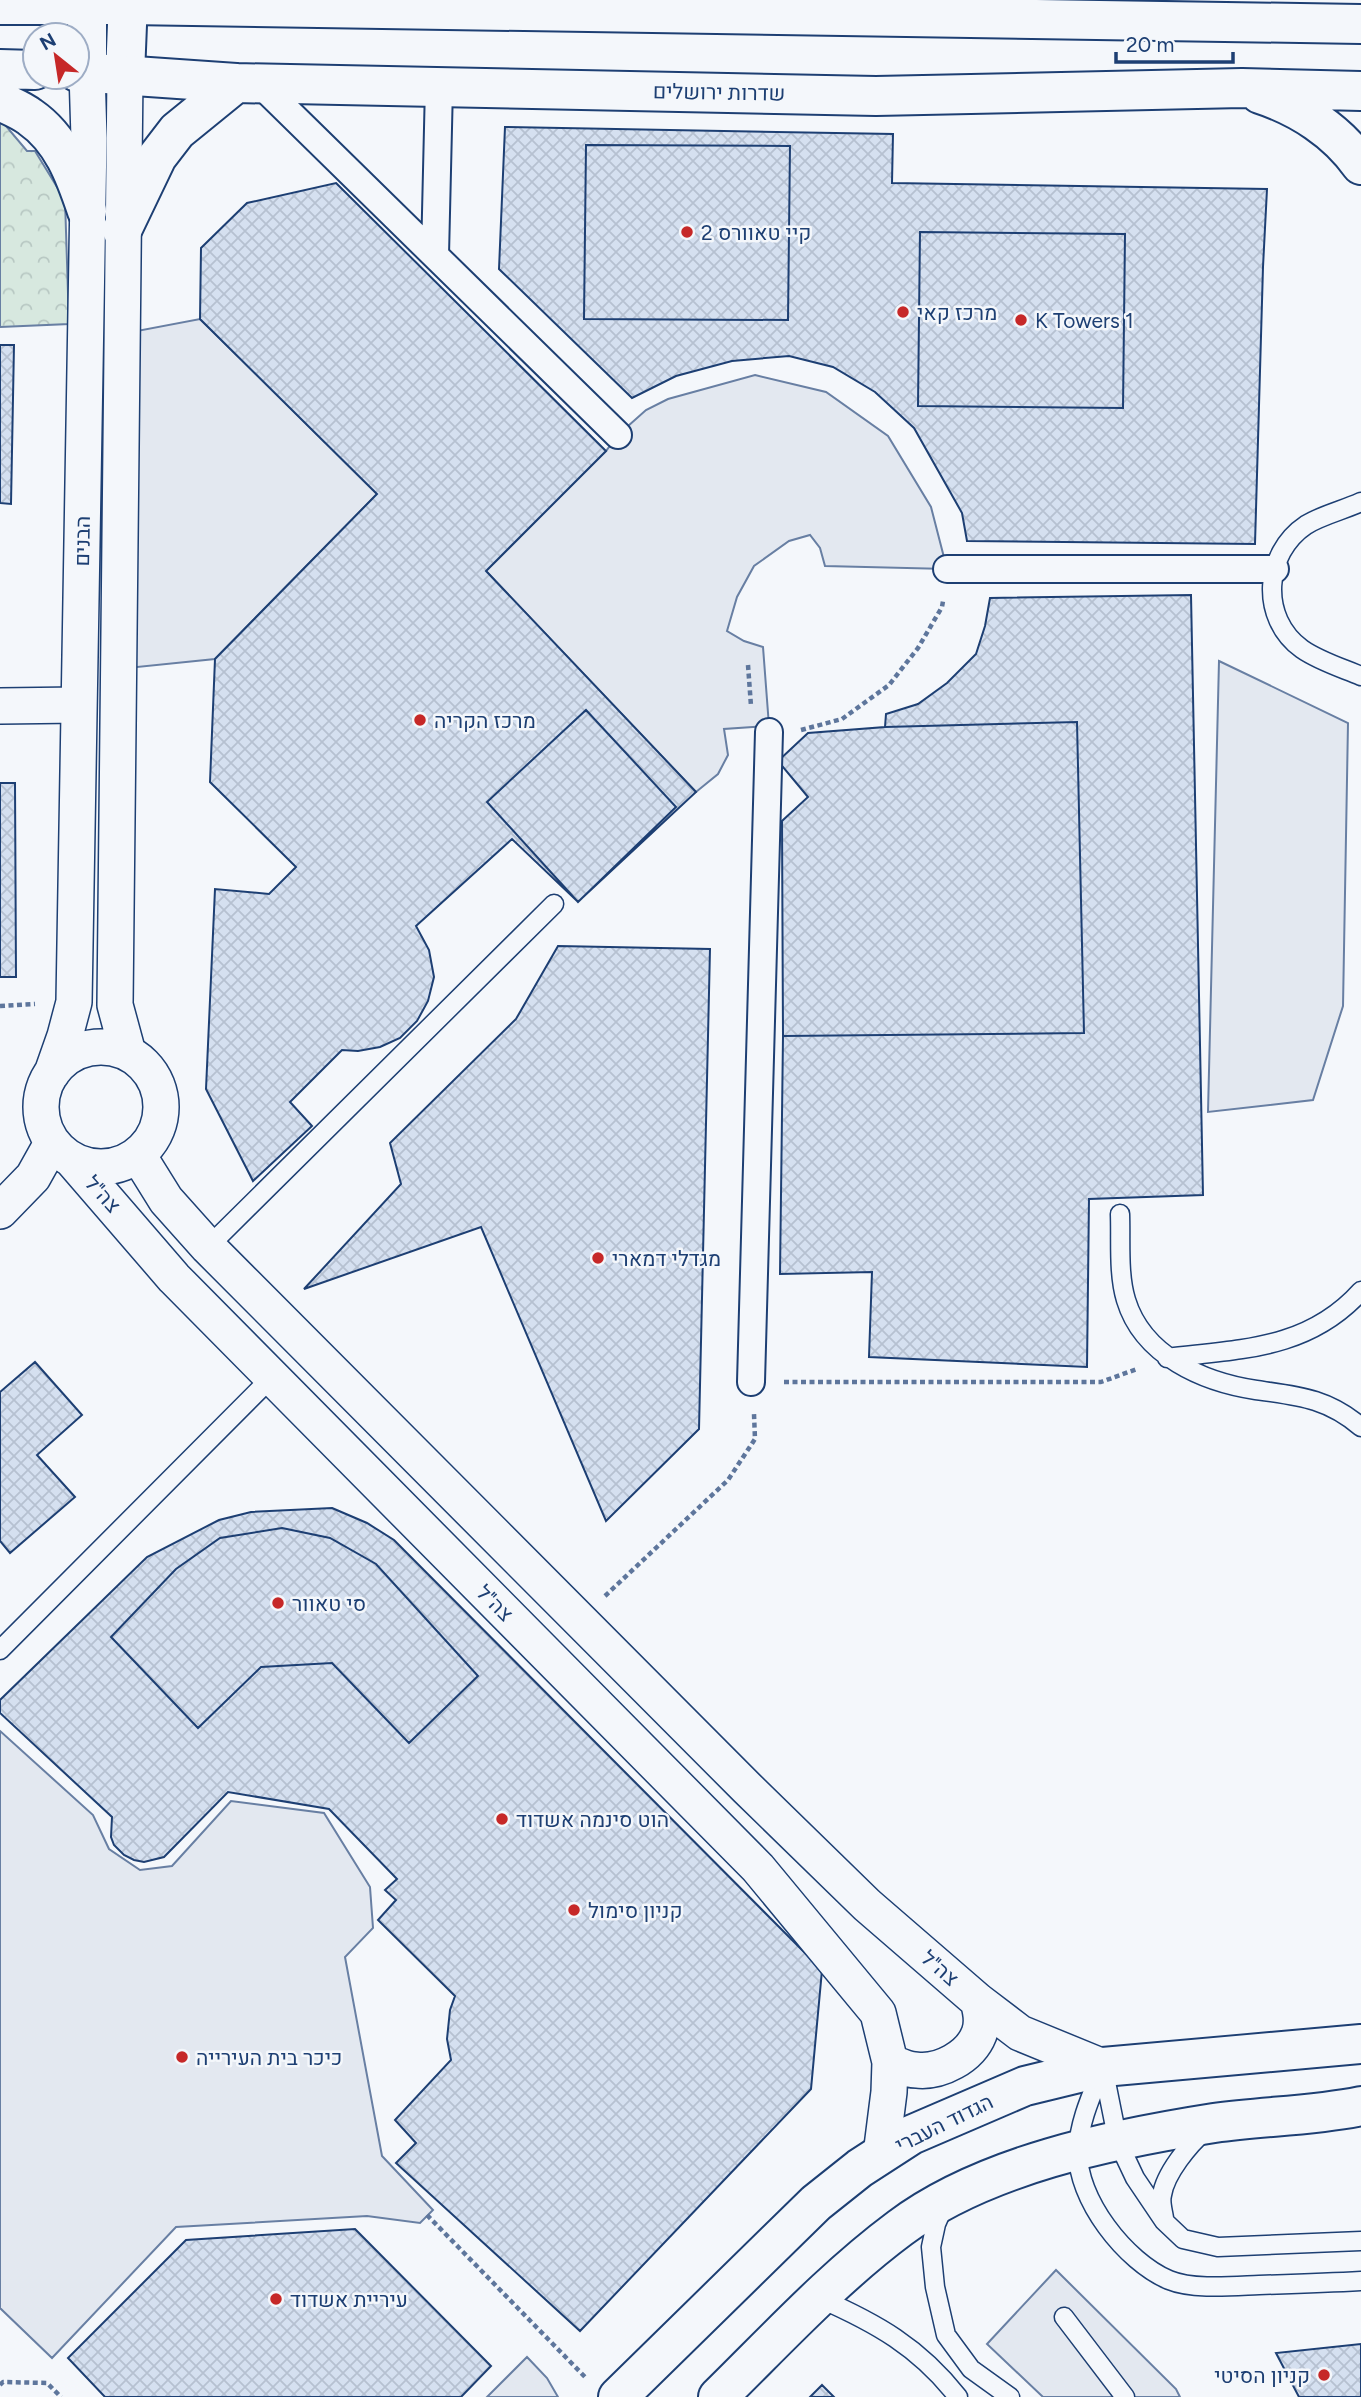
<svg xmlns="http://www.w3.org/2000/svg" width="1361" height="2397" font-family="Figtree,Heebo,sans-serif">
	<defs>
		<pattern id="park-crowns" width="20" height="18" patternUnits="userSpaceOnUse" patternTransform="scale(1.75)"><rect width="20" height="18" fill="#d7e8df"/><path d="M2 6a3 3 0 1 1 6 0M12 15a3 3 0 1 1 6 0" fill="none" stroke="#b8c8c3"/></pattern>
		<pattern id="building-cross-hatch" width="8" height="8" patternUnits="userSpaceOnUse" patternTransform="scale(1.75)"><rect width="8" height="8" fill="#d5e0f0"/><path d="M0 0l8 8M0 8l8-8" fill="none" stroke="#b6c1d1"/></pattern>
	</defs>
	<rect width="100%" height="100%" fill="#f4f7fb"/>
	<path fill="url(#park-crowns)" stroke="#687fa3" stroke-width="2" d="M0,119L27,151H35L65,200L69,324L0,327Z"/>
	<path fill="#e3e8f0" stroke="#687fa3" stroke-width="2" d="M200,319L377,494L215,659L118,669L121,334Z
		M755,375L826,392L888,436L931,507L947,569L825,566L820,548L810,535L789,541L754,566L737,597L727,631L744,641L763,647L769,726L724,729L728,755L718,774L696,792L486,571L606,451L618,435L646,410L668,399Z
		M1219,661L1348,723L1343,1006L1313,1100L1208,1112Z
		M0,1731L93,1815L109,1849L140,1870L172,1866L231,1801L324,1813L370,1887L373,1928L345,1957L382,2156L433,2210L420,2223L367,2216L176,2227L52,2358L0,2308Z
		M1056,2270L1176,2389L1180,2397H1043L987,2344Z
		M527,2357L547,2378L558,2397H487Z"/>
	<path fill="url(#building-cross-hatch)" stroke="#1d3f73" stroke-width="2" d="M505,127L893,134L892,183L1267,189L1263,267L1255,544L967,541L962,513L914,428L875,392L833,367L789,356L732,361L676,376L632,398L499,269Z
		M586,145L790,146L788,320L584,319Z
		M336,183L606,451L486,571L696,792L578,902L512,839L416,926L429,950L434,977L428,1001L417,1021L400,1038L380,1047L358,1051L342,1050L290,1102L312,1126L253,1181L206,1089L215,889L269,894L296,867L210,782L215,659L377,494L200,319L201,248L247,203Z
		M920,232L1125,234L1123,408L918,406Z
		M0,345H14L11,504L0,503Z
		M1191,595L1203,1195L1089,1199L1087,1367L869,1357L872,1272L780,1274L783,1036L782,821L808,797L778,761L808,733L885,727L886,714L918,704L947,683L976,654L985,626L990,598Z
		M586,710L676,807L578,902L487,802Z
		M1077,722L1084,1033L783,1036L782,821L808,797L778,761L808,733L885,727Z
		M0,783H15L16,977H0Z
		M558,946L710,949L699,1429L606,1521L481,1227L304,1289L401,1184L390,1143L516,1019Z
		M35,1362L82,1415L37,1455L75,1497L10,1553L0,1541V1392Z
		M332,1508L367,1523L394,1540L822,1970L811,2089L580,2331L396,2163L416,2143L395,2120L451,2060L447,2039L450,2010L455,1996L378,1920L396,1900L385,1890L397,1879L329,1809L228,1792L164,1857L144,1862L134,1860L124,1855L114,1845L111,1837L112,1817L0,1713V1700L147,1557L219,1520L251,1512Z
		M282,1528L330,1538L376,1564L478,1676L409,1743L332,1663L261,1667L198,1728L111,1637L176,1569L220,1538Z
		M355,2229L491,2366L461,2397H105L68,2358L186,2240Z
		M1361,2344V2397H1299L1276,2353Z
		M822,2385L834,2397H810Z"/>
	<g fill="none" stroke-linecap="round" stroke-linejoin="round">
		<g stroke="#1d3f73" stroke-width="21">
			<path id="service" d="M1361,502C1344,510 1322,515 1306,525C1264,553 1259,618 1302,649C1319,661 1342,668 1361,676
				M1120,1214C1121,1241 1118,1274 1126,1300C1143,1356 1203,1382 1256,1390C1298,1396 1327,1398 1361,1427
				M208,1247L554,904
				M1167,1358C1240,1349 1308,1350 1361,1291
				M0,1650L272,1377
				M1103,2067L1118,2142L1135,2178L1164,2221L1183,2239L1218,2247L1361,2241
				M1102,2069C1092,2094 1079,2122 1078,2150C1076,2199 1126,2262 1169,2280C1193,2290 1234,2286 1259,2285C1293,2284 1327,2283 1361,2281
				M943,2208L936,2224L931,2247L935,2287L946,2335L971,2369L1010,2397
				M1164,2218C1163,2211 1160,2202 1162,2195C1165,2174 1189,2144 1205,2131
				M819,2298C876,2323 919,2347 958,2397
				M1064,2317L1125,2397"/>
		</g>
		<g stroke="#1d3f73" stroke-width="30">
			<path id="pedestrian" d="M259,83L618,435
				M435,255L439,86
				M947,569H1275
				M751,1382L769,732"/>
		</g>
		<g stroke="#1d3f73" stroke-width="38">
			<path id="minor" d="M125,74L115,1005L128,1053
				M0,706L79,705
				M41 1107a60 60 0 1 1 120 0a60 60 0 1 1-120 0Z
				M52,1073L65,1036L74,1002L89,138L87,72
				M138,1155L166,1200L208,1247L747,1788L867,1905L978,2001L1020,2033L1103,2067
				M73,1161L174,1278L758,1868L878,2013L890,2062L889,2092L881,2155
				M0,1211L33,1177L52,1143
				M890,2062C898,2065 907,2070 916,2070C940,2073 970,2057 979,2034C983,2024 981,2011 978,2001"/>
		</g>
		<g stroke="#1d3f73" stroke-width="42">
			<path id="tertiary" d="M87,0V72
				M125,74L128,0
				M618,2397L816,2203L860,2168L911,2135L1025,2086L1103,2067L1361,2044
				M718,2397C777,2339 834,2277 900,2228C984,2165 1112,2139 1214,2123C1263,2116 1313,2116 1361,2106"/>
		</g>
		<g stroke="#1d3f73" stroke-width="42">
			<path id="secondary" d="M0,5H128L1361,24
				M0,69L35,70
				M77,72L236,83L876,96L1242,88L1361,91
				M1260,94C1300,107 1337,131 1361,165
				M0,101C10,106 21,110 30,117C62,139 75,175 87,211
				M122,230L157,157L177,131L236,83"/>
		</g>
		<path stroke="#5e769c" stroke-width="4.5" stroke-dasharray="5 3.5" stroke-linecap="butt" d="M748,665L751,706
			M801,730L842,719L889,685L918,648L942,607L943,601
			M0,1006L35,1004
			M784,1382H1101L1137,1369
			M605,1596L728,1480L755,1439L754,1414
			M427,2215L586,2378
			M0,2385L3,2382L47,2383L61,2397"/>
		<use href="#service" stroke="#f4f7fb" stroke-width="18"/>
		<use href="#pedestrian" stroke="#f4f7fb" stroke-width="26"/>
		<use href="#minor" stroke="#f4f7fb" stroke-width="35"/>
		<use href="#tertiary" stroke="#f4f7fb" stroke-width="38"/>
		<use href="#secondary" stroke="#f4f7fb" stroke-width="38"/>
	</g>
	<g fill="#c62828" stroke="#f4f7fb" stroke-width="2.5">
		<circle cx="687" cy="232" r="7"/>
		<circle cx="903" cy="312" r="7"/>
		<circle cx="1021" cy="320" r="7"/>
		<circle cx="420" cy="720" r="7"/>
		<circle cx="598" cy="1258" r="7"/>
		<circle cx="278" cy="1603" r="7"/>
		<circle cx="502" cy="1819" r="7"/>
		<circle cx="574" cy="1910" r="7"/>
		<circle cx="182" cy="2057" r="7"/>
		<circle cx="276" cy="2299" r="7"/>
		<circle cx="1324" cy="2375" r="7"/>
	</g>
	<g text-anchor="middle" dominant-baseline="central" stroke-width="5" stroke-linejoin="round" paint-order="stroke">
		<g font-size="21" fill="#1d3f73" stroke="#f4f7fb">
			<text transform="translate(719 92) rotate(1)">שדרות ירושלים</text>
			<text transform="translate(82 541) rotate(-89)">הבנים</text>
			<text transform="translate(103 1194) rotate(48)">צה"ל</text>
			<text transform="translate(495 1603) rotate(45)">צה"ל</text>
			<text transform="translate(940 1968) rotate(41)">צה"ל</text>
			<text transform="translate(944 2123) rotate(-26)">הגדוד העברי</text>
		</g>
		<g font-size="21" fill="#1d3f73" stroke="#f4f7fb" text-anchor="start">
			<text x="701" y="232">קיי טאוורס 2</text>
			<text x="917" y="312">מרכז קאי</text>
			<text x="1035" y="320">K Towers 1</text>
			<text x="434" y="720">מרכז הקריה</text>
			<text x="612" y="1258">מגדלי דמארי</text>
			<text x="292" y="1603">סי טאוור</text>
			<text x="516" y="1819">הוט סינמה אשדוד</text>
			<text x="588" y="1910">קניון סימול</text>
			<text x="196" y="2057">כיכר בית העירייה</text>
			<text x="290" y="2299">עיריית אשדוד</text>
			<text x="1310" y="2375" text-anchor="end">קניון הסיטי</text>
		</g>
	</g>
	<g transform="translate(56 56) rotate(330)"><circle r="33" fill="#f4f7fb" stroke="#9eadc5" stroke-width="2"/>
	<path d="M0-5L12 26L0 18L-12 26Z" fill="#c62828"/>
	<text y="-10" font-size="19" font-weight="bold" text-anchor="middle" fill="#1d3f73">N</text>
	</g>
	<path d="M1116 52v10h117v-10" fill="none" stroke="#1d3f73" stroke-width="3.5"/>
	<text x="1126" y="52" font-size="21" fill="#1d3f73" stroke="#f4f7fb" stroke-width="5" paint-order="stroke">20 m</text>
</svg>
